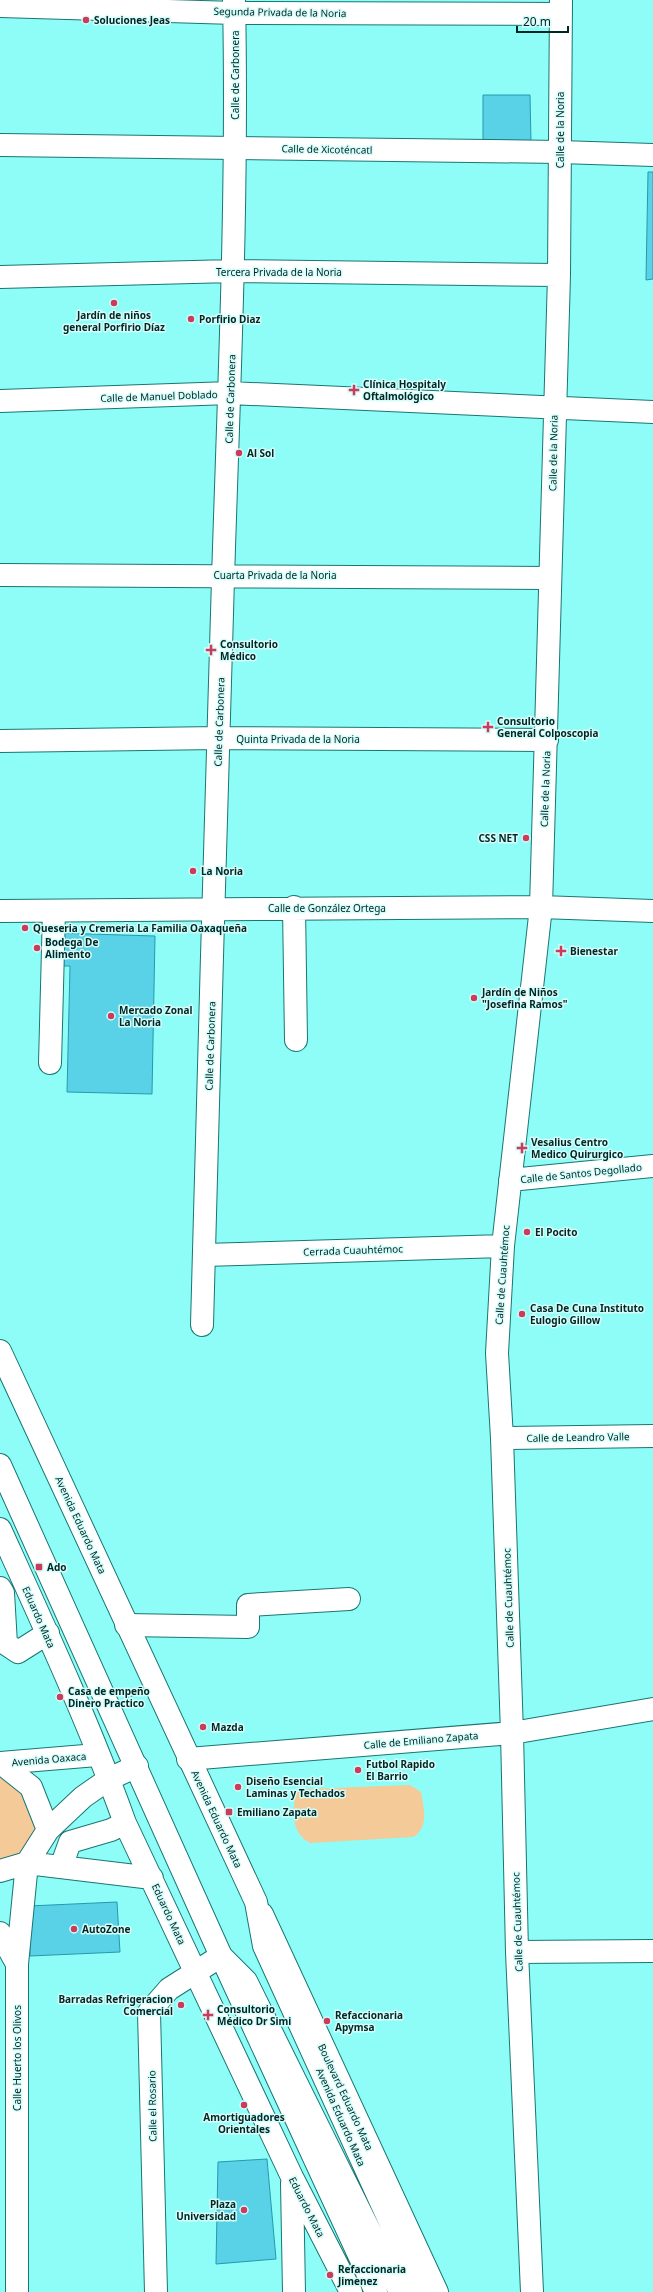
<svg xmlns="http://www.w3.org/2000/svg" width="653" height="2292" font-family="'Noto Sans',sans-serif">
	<rect width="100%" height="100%" fill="#8efdf7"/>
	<path fill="#f3ca98" d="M0,1766L30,1789L43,1830L25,1859L0,1867Z
		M410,1785L421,1792C424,1808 429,1828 413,1837L310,1843C291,1833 292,1812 296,1793L305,1789Z"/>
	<path fill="#59d1e7" stroke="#249aae" d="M483,95H530L531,142L483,141Z
		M648,172H653V279L646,280Z
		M57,933L155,936L152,1094L67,1092L70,966H56Z
		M117,1902L120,1952L30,1956L29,1906Z
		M267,2159L276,2259L216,2264L218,2162Z"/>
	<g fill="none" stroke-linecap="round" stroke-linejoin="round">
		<g stroke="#197673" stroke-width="24">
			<path id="minor" d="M0,6L235,13L561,14
				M0,277L232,271L559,275
				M0,401L230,393L653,412
				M0,575L550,578
				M0,741L218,738L547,740
				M294,907L296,1040
				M0,911L541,907L653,911
				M50,1063L54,911
				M510,1180L653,1166
				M204,1255L503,1246
				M202,1325C208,1076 216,828 223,579C229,386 238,193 234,0
				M502,1438L653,1436
				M0,1529C44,1626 89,1723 125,1823L292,2177L351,2292
				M0,1588L3,1593L6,1644L18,1652L48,1633
				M126,1625L248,1627V1605L349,1599
				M188,1759L512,1733L653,1709
				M1,1763L31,1787L48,1830
				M61,1867L70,1842L111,1830L125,1823
				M0,1871L27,1863L152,1878
				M262,1914L437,2292
				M0,1933L17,1964
				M517,1952L653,1951
				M292,2183L294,2292
				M17,2292V1964L27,1863L48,1830L83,1797L109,1779L137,1766
				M156,2292L149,2012L169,1989L221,1956L376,2292
				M532,2292L517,1952L512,1733L502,1438L497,1353L503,1246L541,907L559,275L561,0"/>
		</g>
		<g stroke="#197673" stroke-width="24">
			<path id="major" d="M0,145L560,152L653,155
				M0,1351L256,1902L264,1946L422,2292
				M0,1465L221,1956L246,1981L400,2292
				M0,1763L97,1755"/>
		</g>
		<path stroke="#47918d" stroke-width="2.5" stroke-dasharray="3 2" stroke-linecap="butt" d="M126,1698L138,1692"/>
		<use href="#minor" stroke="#fff" stroke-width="22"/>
		<use href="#major" stroke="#fff" stroke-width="22"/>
	</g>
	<g fill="#cb3c5c" stroke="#d5fdfa" stroke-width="1.5">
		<circle cx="86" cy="20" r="4"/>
		<circle cx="114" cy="303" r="4"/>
		<circle cx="191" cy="319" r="4"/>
		<path d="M352 384h4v4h4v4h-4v4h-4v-4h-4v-4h4z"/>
		<circle cx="239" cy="453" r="4"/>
		<path d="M209 644h4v4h4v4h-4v4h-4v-4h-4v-4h4z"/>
		<path d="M486 721h4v4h4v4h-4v4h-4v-4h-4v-4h4z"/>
		<circle cx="526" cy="838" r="4"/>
		<circle cx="193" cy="871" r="4"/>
		<circle cx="25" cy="928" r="4"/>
		<circle cx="37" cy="948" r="4"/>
		<path d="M559 945h4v4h4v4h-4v4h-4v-4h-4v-4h4z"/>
		<circle cx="474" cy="998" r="4"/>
		<circle cx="111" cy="1016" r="4"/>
		<path d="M520 1142h4v4h4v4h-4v4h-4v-4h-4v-4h4z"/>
		<circle cx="527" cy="1232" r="4"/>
		<circle cx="522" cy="1314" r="4"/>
		<rect x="35" y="1563" width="8" height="8" rx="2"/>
		<circle cx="60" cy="1697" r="4"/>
		<circle cx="203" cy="1727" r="4"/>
		<circle cx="358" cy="1770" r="4"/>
		<circle cx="238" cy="1787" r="4"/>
		<rect x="225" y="1808" width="8" height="8" rx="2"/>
		<circle cx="74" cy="1929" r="4"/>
		<circle cx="181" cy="2005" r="4"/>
		<path d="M206 2009h4v4h4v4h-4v4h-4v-4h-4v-4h4z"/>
		<circle cx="327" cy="2021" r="4"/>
		<circle cx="244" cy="2105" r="4"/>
		<circle cx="244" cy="2210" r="4"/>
		<circle cx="330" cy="2275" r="4"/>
	</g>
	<g text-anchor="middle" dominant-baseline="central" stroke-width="3" stroke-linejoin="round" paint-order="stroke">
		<g font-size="10" fill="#012625" stroke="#d5fdfa">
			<text transform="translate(280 12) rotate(1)">Segunda Privada de la Noria</text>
			<text transform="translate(235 75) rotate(-90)">Calle de Carbonera</text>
			<text transform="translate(560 130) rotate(-90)">Calle de la Noria</text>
			<text transform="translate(327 149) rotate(1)">Calle de Xicoténcatl</text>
			<text x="279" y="272">Tercera Privada de la Noria</text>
			<text transform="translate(159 396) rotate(-2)">Calle de Manuel Doblado</text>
			<text transform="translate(230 399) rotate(-88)">Calle de Carbonera</text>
			<text transform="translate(553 453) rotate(-89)">Calle de la Noria</text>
			<text x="275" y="575">Cuarta Privada de la Noria</text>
			<text transform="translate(219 722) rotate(-88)">Calle de Carbonera</text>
			<text x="298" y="739">Quinta Privada de la Noria</text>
			<text transform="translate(545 789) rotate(-88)">Calle de la Noria</text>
			<text x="327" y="908">Calle de González Ortega</text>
			<text transform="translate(210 1046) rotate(-88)">Calle de Carbonera</text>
			<text transform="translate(581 1173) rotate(-6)">Calle de Santos Degollado</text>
			<text transform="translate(353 1250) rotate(-2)">Cerrada Cuauhtémoc</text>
			<text transform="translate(502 1275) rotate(-86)">Calle de Cuauhtémoc</text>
			<text transform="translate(578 1437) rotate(-1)">Calle de Leandro Valle</text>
			<text transform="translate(81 1525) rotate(65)">Avenida Eduardo Mata</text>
			<text transform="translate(508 1598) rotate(-92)">Calle de Cuauhtémoc</text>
			<text transform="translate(39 1617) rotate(66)">Eduardo Mata</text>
			<text transform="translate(421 1740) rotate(-5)">Calle de Emiliano Zapata</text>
			<text transform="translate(49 1759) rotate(-5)">Avenida Oaxaca</text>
			<text transform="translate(217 1819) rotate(65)">Avenida Eduardo Mata</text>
			<text transform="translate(169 1914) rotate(65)">Eduardo Mata</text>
			<text transform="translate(517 1922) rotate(-92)">Calle de Cuauhtémoc</text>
			<text transform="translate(17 2058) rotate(-90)">Calle Huerto los Olivos</text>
			<text transform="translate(346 2097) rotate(65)">Boulevard Eduardo Mata</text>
			<text transform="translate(152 2106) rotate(-91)">Calle el Rosario</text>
			<text transform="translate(341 2117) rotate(66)">Avenida Eduardo Mata</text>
			<text transform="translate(307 2207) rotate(63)">Eduardo Mata</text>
		</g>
		<g font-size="10" font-weight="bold" fill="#012625" stroke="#d5fdfa" text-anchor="start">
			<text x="94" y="20">Soluciones Jeas</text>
			<text x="114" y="315" text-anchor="middle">Jardín de niños<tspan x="114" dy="12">general Porfirio Díaz</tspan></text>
			<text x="199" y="319">Porfirio Diaz</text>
			<text x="363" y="384">Clínica Hospitaly<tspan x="363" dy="12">Oftalmológico</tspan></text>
			<text x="247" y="453">Al Sol</text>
			<text x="220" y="644">Consultorio<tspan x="220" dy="12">Médico</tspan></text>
			<text x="497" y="721">Consultorio<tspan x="497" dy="12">General Colposcopia</tspan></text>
			<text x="518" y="838" text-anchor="end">CSS NET</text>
			<text x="201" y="871">La Noria</text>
			<text x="33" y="928">Queseria y Cremeria La Familia Oaxaqueña</text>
			<text x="45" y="942">Bodega De<tspan x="45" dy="12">Alimento</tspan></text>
			<text x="570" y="951">Bienestar</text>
			<text x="482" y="992">Jardín de Niños<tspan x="482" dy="12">"Josefina Ramos"</tspan></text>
			<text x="119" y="1010">Mercado Zonal<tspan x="119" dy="12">La Noria</tspan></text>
			<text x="531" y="1142">Vesalius Centro<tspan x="531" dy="12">Medico Quirurgico</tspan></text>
			<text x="535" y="1232">El Pocito</text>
			<text x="530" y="1308">Casa De Cuna Instituto<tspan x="530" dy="12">Eulogio Gillow</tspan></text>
			<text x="47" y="1567">Ado</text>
			<text x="68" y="1691">Casa de empeño<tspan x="68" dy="12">Dinero Practico</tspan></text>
			<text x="211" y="1727">Mazda</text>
			<text x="366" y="1764">Futbol Rapido<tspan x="366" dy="12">El Barrio</tspan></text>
			<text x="246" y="1781">Diseño Esencial<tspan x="246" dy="12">Laminas y Techados</tspan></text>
			<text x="237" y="1812">Emiliano Zapata</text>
			<text x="82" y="1929">AutoZone</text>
			<text x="173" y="1999" text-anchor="end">Barradas Refrigeracion<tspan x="173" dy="12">Comercial</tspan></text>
			<text x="217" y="2009">Consultorio<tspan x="217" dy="12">Médico Dr Simi</tspan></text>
			<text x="335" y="2015">Refaccionaria<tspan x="335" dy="12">Apymsa</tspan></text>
			<text x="244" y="2117" text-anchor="middle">Amortiguadores<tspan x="244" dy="12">Orientales</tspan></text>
			<text x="236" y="2204" text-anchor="end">Plaza<tspan x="236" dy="12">Universidad</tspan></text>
			<text x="338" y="2269">Refaccionaria<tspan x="338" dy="12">Jimenez</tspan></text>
		</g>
	</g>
	<path d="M517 26v6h51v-6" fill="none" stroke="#012625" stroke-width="2"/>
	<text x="523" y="26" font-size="12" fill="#012625" stroke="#d5fdfa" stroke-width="3" paint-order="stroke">20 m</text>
</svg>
